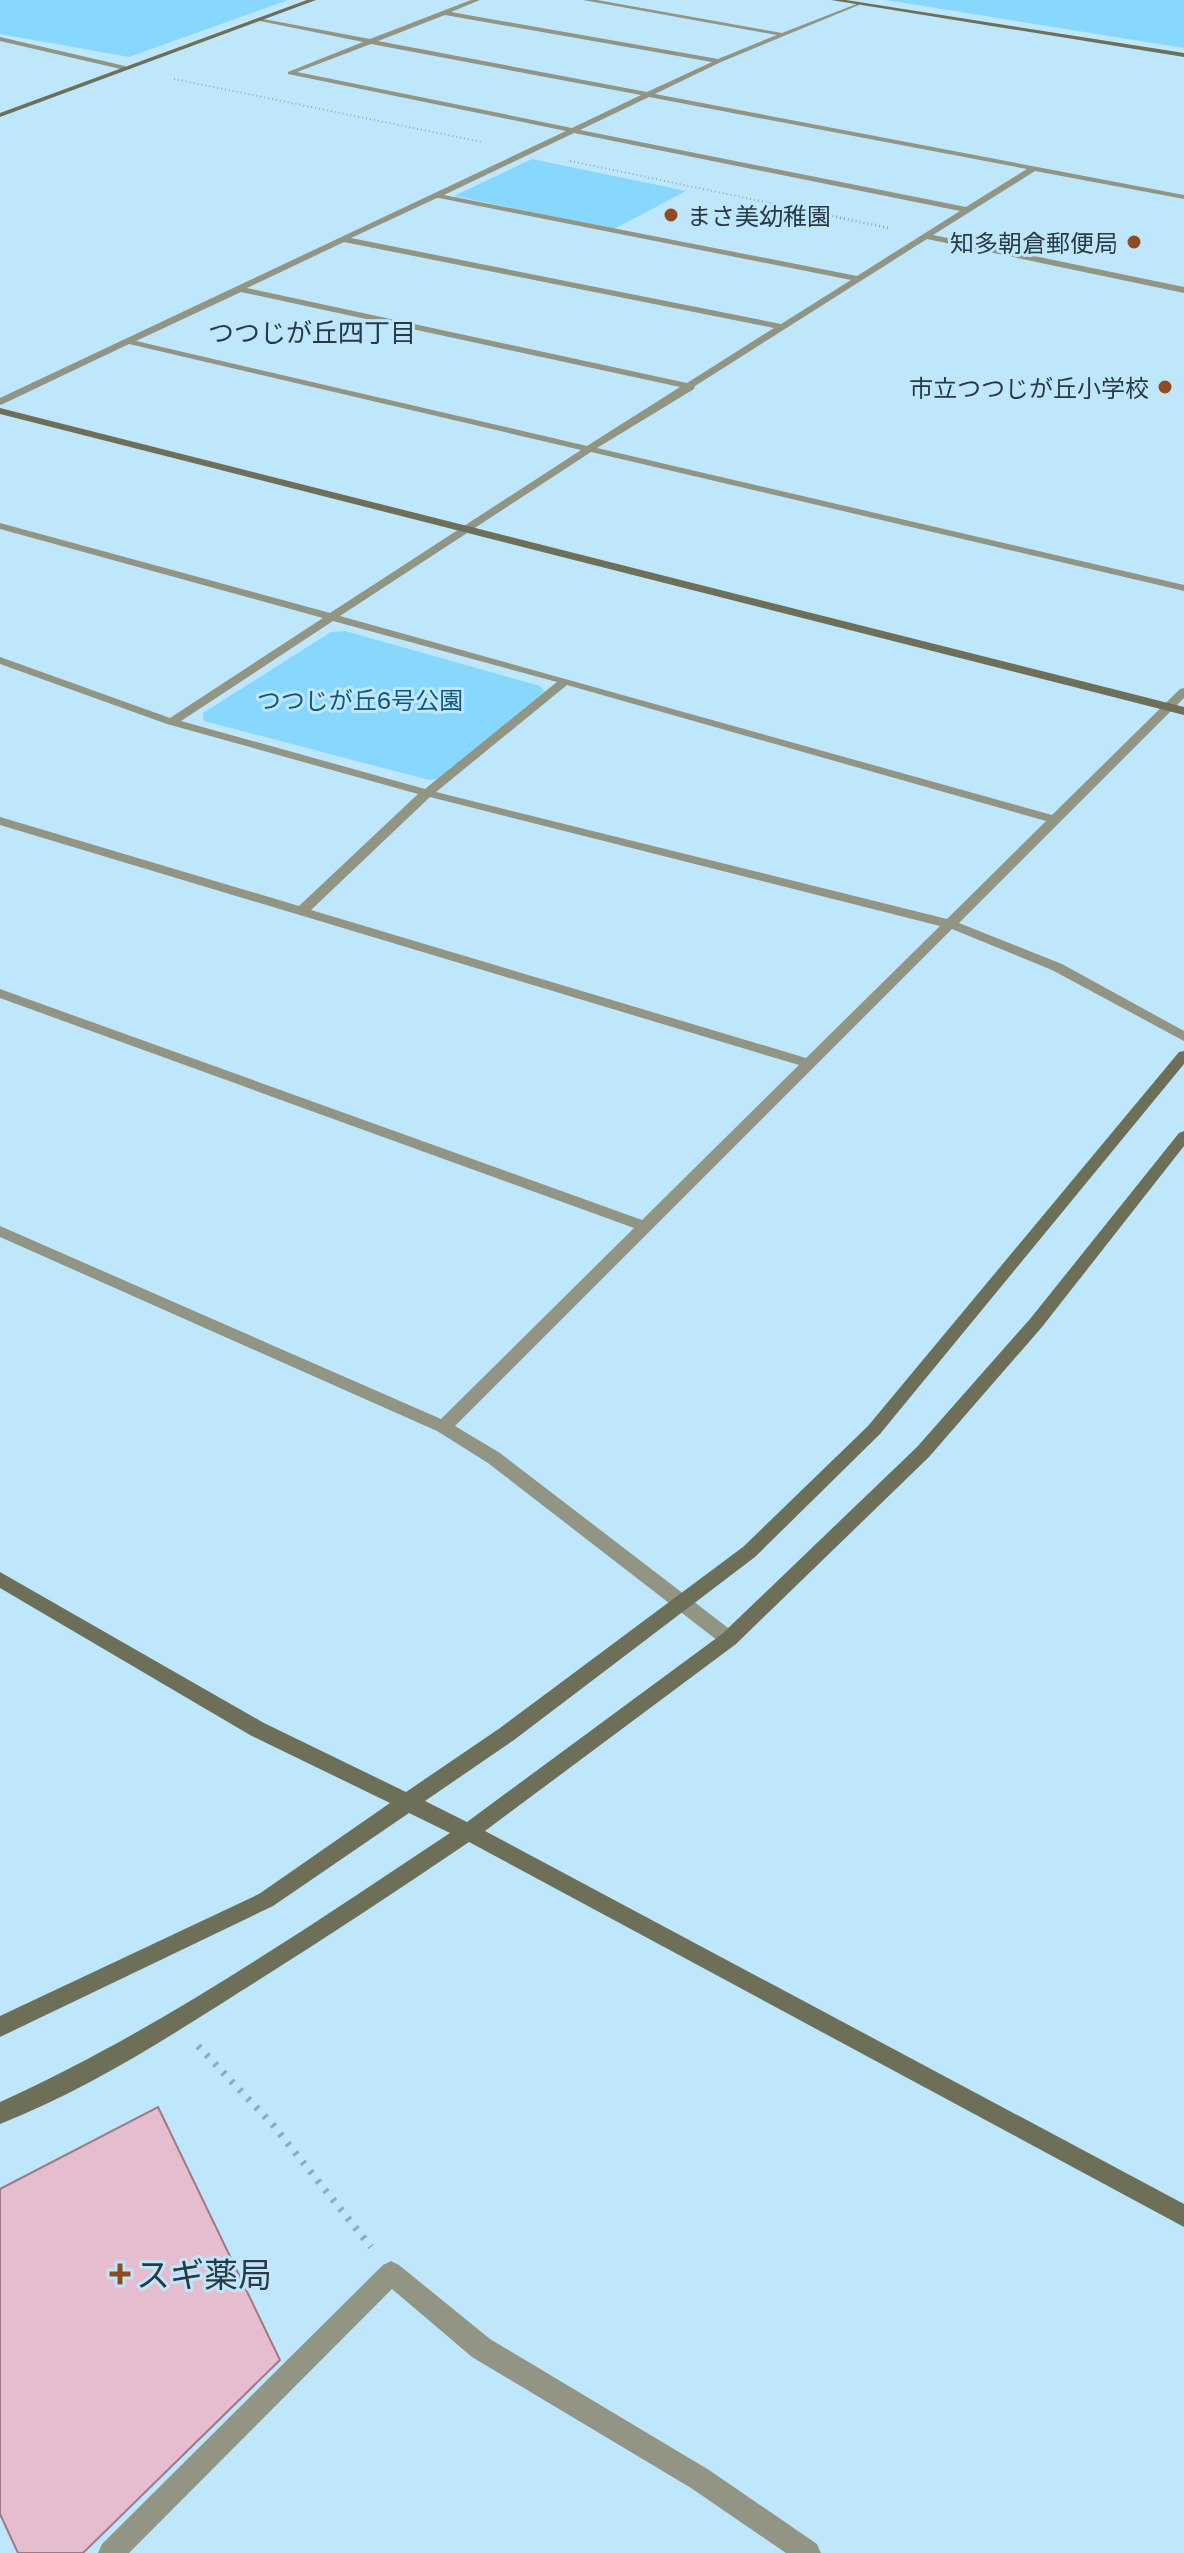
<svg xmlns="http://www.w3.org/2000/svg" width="1184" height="2553" font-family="'Golos Text','Noto Sans JP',sans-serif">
	<rect width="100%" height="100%" fill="#bfe7fc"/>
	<path fill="#87d7ff" d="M0,0H288L129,57L0,34Z
		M886,0H1184V48Z
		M532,159L686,191L614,229L454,196Z
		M345,631L540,686L545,692L448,778L429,780L204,721L203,713L331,632Z"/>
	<path fill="#e5bdce" stroke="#9e7a89" stroke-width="2" d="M158,2107L280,2360L83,2553H18L0,2514V2189Z"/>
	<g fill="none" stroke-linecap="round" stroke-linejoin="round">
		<path stroke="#8cabbc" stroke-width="2" stroke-dasharray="1 3" stroke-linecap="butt" d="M174,79L482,142
			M570,161L846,219"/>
		<path stroke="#8cabbc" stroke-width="3" stroke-dasharray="1 3" stroke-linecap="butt" d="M836,217L889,228"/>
		<path stroke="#8cabbc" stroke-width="7" stroke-dasharray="3 9" stroke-linecap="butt" d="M198,2046L273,2125L371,2247"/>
		<path fill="#929484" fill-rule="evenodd" d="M471,0H480L451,12L718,59L777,35L583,0H597L782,33L859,3V5L721,62L655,94L1184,195V199L1035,171L933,235L1184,287V293L927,239L695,386L694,389L597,448L1184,585V591L591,452L340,616L1052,815L1180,689L1184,688V698L959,923L1062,964L1184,1031V1041L1052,970L952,929L455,1426L500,1453L736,1634L738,1639L736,1644L729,1647L722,1644L488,1463L437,1431L0,1237V1226L441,1419L634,1228L0,998V989L642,1220L799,1065L0,825V817L299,906L418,794L167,724L0,664V657L170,718L323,618L0,529V523L330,613L581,450L129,344L3,404L0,405V398L566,131L288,74V72L363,42L255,20L258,18L370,39ZM445,15L712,62L647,92L378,41ZM371,44L641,95L572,128L297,72ZM649,97L1027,169L966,207L580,130ZM574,133L960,211L857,276L444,195ZM437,198H439L851,280L781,324L351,238ZM344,242L774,328L687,383L247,288ZM241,292L680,387L587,446L136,341ZM333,621L557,682L425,789L181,721ZM567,685L1046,821L947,919L436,792ZM430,797L940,926L806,1058L311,910Z
			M0,37L125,66L128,68L125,70L0,41Z
			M391,2261L399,2265L490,2339L709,2470L817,2544L821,2553H786L691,2488L472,2357L392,2289L129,2553H98L102,2544L383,2265Z"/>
		<path fill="#6d6f58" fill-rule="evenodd" d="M307,0H316L0,117V113Z
			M831,0H846L1184,53V57Z
			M0,408L1184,707V715L0,414Z
			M1184,1051V1064L880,1434L755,1557L514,1740L425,1801L467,1822L722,1634L917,1447L1030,1319L1179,1133L1184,1131V1146L1042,1327L929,1457L736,1644L485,1831L1184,2204V2227L469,1842C388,1897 307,1950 224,2002C153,2047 79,2093 0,2124V2102C159,2030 305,1929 450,1833L409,1813L273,1906L0,2037V2016L259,1894L390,1803L250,1735L0,1588V1572L264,1723L406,1792L500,1728L743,1547L868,1426L1179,1052Z"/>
	</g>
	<g fill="#8f4c1e" stroke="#bfe7fc" stroke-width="3">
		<circle cx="671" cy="215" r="8"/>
		<circle cx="1134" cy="242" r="8"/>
		<circle cx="1165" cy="387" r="8"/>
		<path d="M116 2262h8v8h8v8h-8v8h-8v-8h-8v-8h8z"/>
	</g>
	<g text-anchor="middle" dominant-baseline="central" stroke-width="6" stroke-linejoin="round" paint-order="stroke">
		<g font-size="24" fill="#2a3942" stroke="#bfe7fc" text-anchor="end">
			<text x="687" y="215" text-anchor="start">まさ美幼稚園</text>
			<text x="1118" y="242">知多朝倉郵便局</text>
			<text x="1149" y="387">市立つつじが丘小学校</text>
		</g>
		<g font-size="24" fill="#125875" stroke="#bfe7fc">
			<text x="360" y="699">つつじが丘6号公園</text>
		</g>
		<g font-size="26" fill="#2a3942" stroke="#bfe7fc">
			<text x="312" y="332">つつじが丘四丁目</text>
		</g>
		<g font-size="34" fill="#2a3942" stroke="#bfe7fc" text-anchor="start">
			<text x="136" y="2274">スギ薬局</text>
		</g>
	</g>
</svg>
